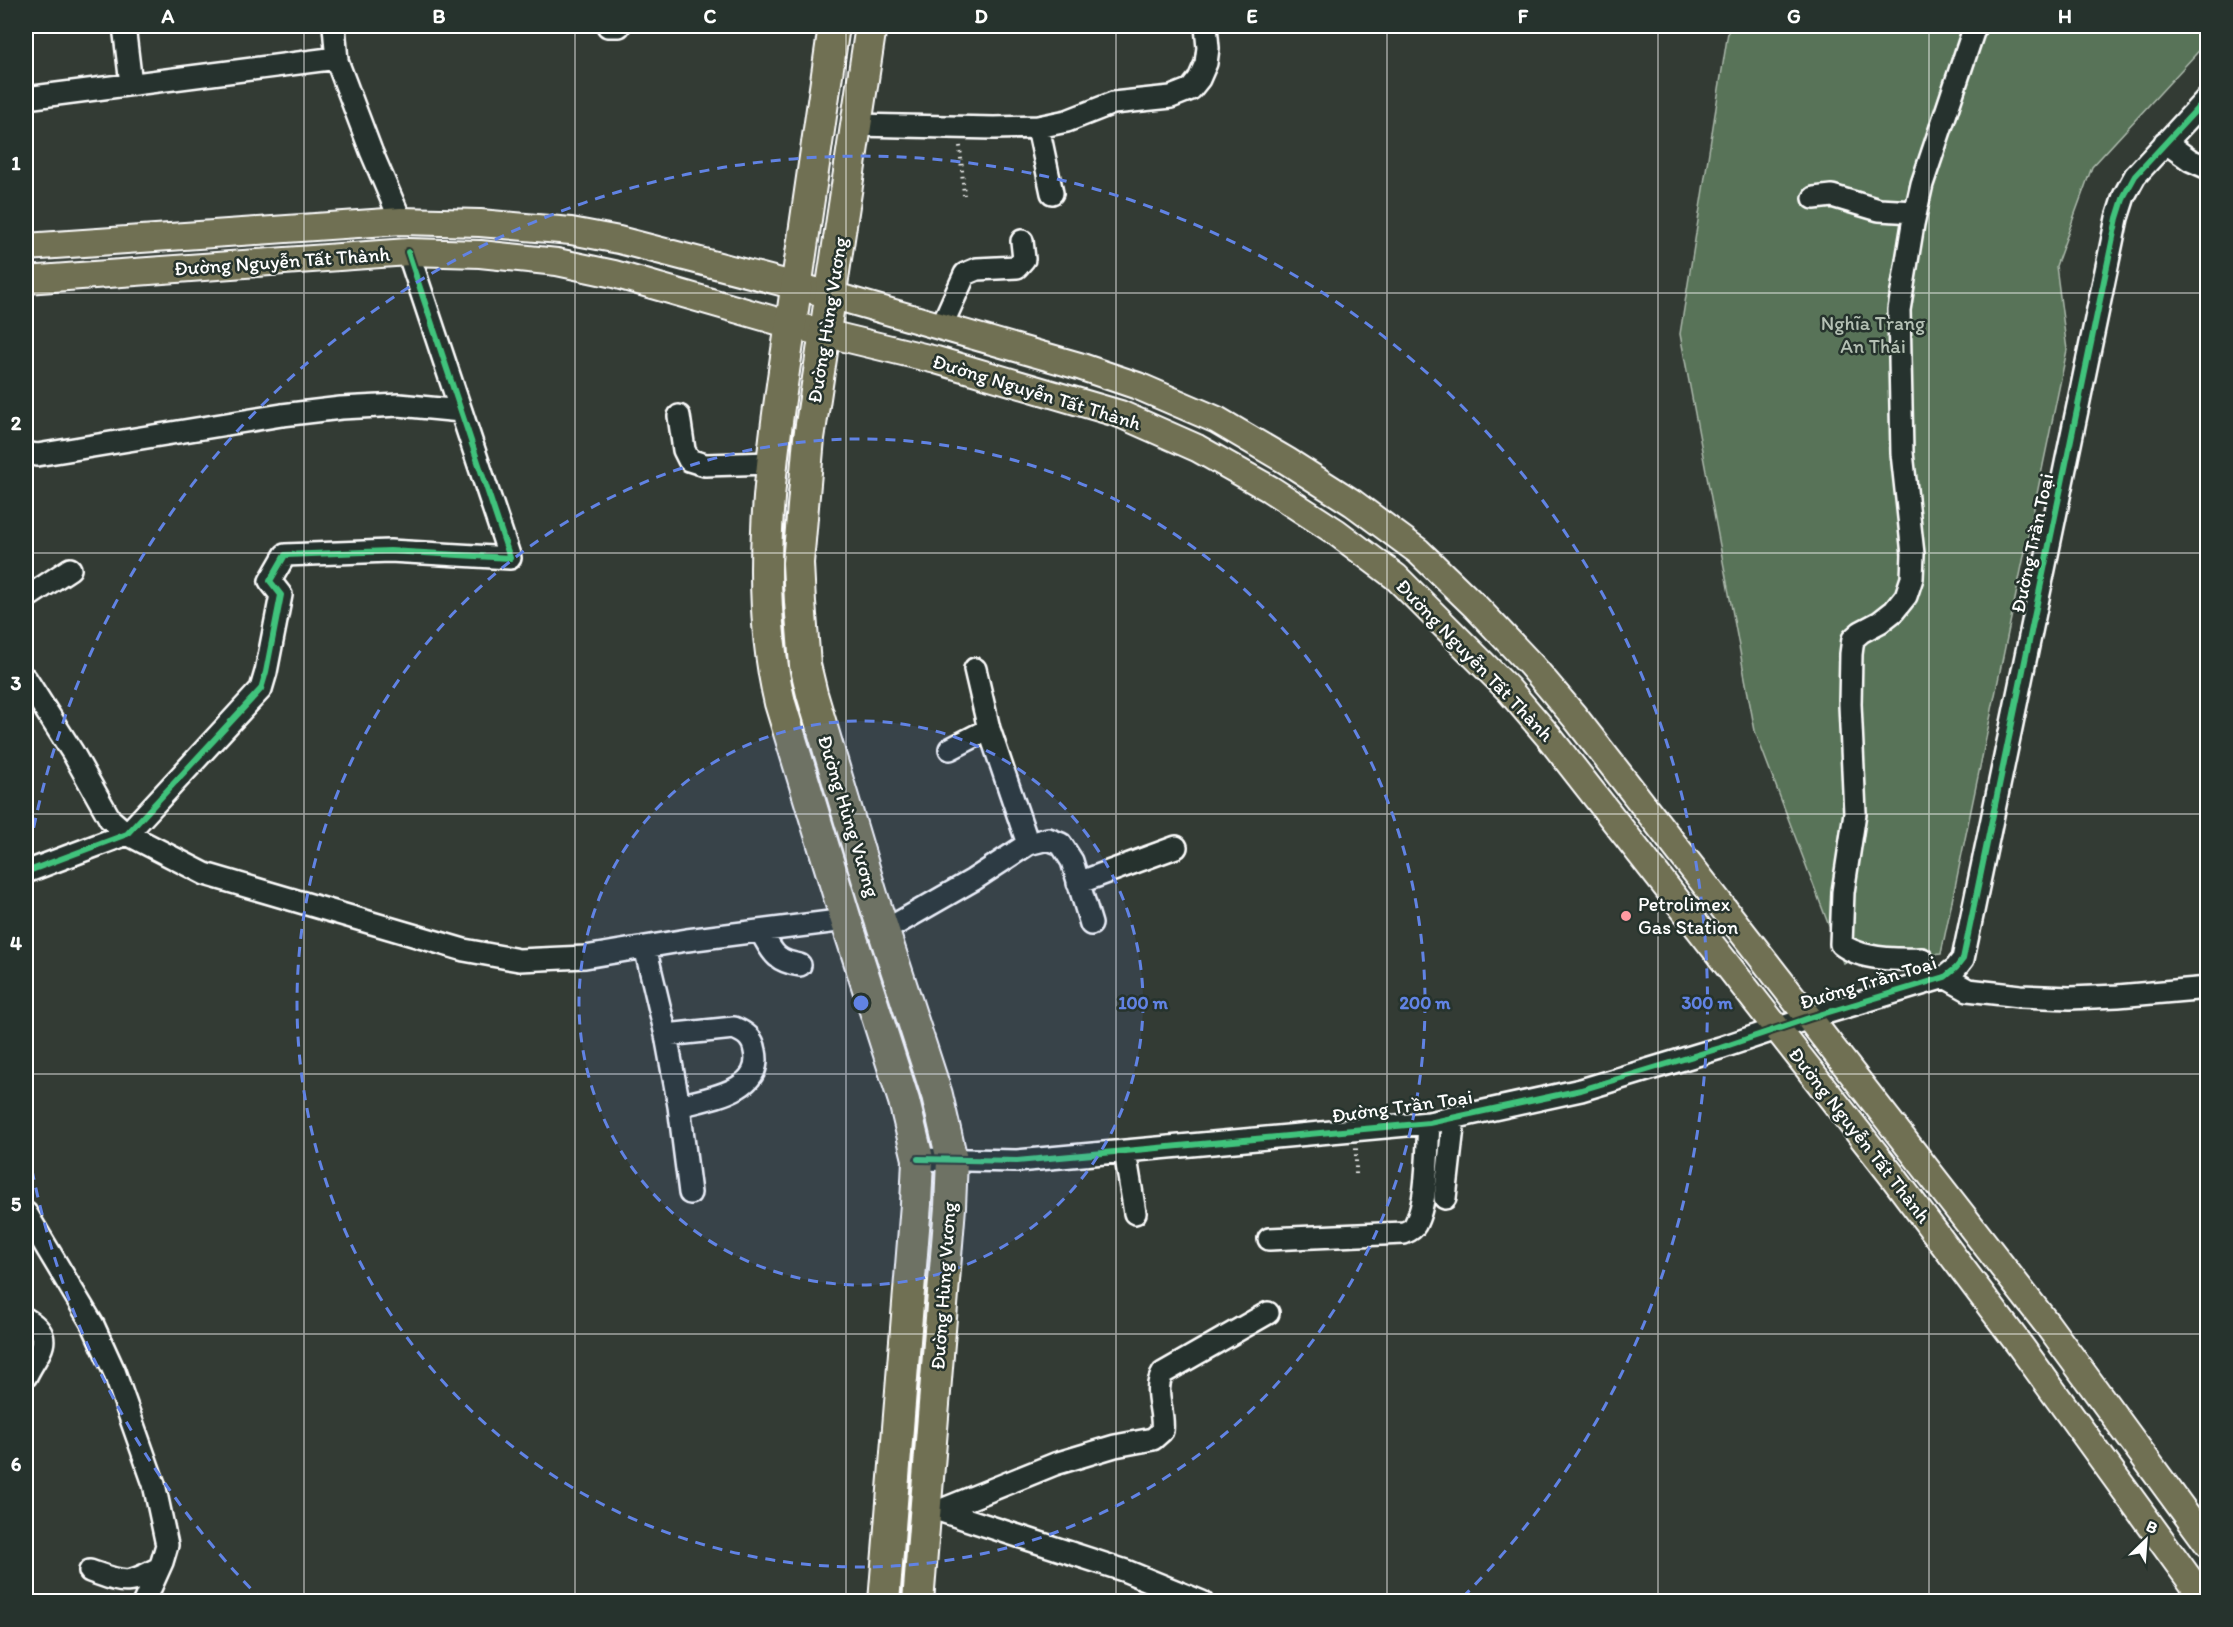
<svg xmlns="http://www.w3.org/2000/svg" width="2233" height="1627" font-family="Itim,sans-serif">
	<rect width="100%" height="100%" fill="#333b34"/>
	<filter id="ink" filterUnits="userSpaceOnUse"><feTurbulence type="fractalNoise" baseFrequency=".0167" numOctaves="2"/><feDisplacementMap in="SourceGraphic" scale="12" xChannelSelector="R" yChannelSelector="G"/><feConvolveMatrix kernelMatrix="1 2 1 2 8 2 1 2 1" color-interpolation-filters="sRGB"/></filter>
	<g filter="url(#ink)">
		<path fill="#597359" stroke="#acb9ac" stroke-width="1.5" d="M1729,26H2207V42L2092,167L2056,266L2067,350L1941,954L1843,963L1755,731L1680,334Z"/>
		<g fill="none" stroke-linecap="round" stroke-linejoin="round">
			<g stroke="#fff" stroke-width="26">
				<path id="minor" d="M124,26L131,84
					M334,26L337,61L371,151L401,221
					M608,26H619
					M26,98L337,58
					M856,125L994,128L1038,127L1067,121L1113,103L1171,97L1191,89L1199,79L1206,63L1208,48L1206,26
					M1038,127L1052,193
					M2165,142L2190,160L2208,168
					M1814,198L1832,196L1879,210L1915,212
					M942,325L965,274L977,269L1017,267L1024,259L1022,241
					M679,416L684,450L689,460L705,465L773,463
					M26,453L37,455L282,415L341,408L399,405L461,411
					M26,598L70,569
					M975,669L989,729L1028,844
					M26,679L73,753L110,819L127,834L205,874L273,894L464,950L519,960L585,957L687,940L846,920
					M950,749L989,729
					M26,872L127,834L261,689L266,672L281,595L270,581L285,555L390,551L510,558L408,252
					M1078,883L1176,847
					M884,931L973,880L1028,844L1048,839L1061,844L1072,861L1091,924
					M761,932C773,953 775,961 800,965
					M645,947L666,1035L679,1106L690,1193
					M1922,959C1897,960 1861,960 1841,944L1843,892L1855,813L1850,704L1851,654L1853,639L1861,632L1880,622L1894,611L1906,596L1912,578L1913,554L1902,453L1899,310L1913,224L1922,184L1975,26
					M1945,977L1968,990L2020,996L2070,998L2118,996L2208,988
					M666,1035L734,1028C746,1033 753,1038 755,1051C764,1092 707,1098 679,1106
					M1125,1152L1135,1213
					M918,1159L1017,1161L1429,1123L1581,1090L1720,1048L1809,1018L1945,977L1956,968L1963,959L2117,218L2124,196L2135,176L2208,97
					M1445,1198L1454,1118
					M26,1213L93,1325L114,1371L154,1484L167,1545L162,1562L144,1602
					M1269,1239L1404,1233C1409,1231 1413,1229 1415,1225C1428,1202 1427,1150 1429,1123
					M26,1319C57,1338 38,1351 26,1376
					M935,1509L1126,1571L1202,1602
					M939,1511L1055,1464L1115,1446L1153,1439L1162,1431C1165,1412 1152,1390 1163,1373L1268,1313
					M90,1571C125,1583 126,1586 159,1568"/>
			</g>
			<g stroke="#fff" stroke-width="30">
				<path id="major" d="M26,247L401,221L480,223L571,231L619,240L831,295L1079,366L1138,386L1217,420L1287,461L1353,503L1418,551L1476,607L1531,665L1574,716L2047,1324L2208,1544
					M26,280L408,252L480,254L557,262L614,274L791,325L936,360L1120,414L1197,448L1270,489L1336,532L1396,577L1508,689L1549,737L1891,1174L2021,1347L2206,1602"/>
			</g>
			<g stroke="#fff" stroke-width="34">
				<path id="highway" d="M834,26C820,125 805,224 791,323C773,446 751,581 780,703L846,920L904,1101L918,1159L916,1204L884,1602
					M871,26L809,438L798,563L800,602L805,665L812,694L873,898L937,1095L952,1160L950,1207L918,1602"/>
			</g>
			<path stroke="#fff" stroke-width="4" stroke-dasharray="1.5 4.5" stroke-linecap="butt" d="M960,146L964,195
				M1356,1174V1148"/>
			<use href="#minor" stroke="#26332d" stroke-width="21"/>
			<use href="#major" stroke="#706f52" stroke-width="26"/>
			<use href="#highway" stroke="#706f52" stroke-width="30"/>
			<g stroke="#26332d" stroke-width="10">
				<path id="cycleway" d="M26,872L127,834L261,689L266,672L281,595L270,581L285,555L390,551L510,558L408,252
					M918,1159L1017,1161L1429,1123L1581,1090L1720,1048L1809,1018L1945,977L1956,968L1963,959L2117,218L2124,196L2135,176L2208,97"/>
			</g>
			<use href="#cycleway" stroke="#40c37c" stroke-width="6"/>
		</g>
	</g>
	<path fill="none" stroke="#fff" stroke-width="1.5" stroke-opacity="0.55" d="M304,26V1602M575,26V1602M846,26V1602M1116,26V1602M1387,26V1602M1658,26V1602M1929,26V1602M26,293H2208M26,553H2208M26,814H2208M26,1074H2208M26,1334H2208"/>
	<circle cx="861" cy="1003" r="282" fill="#6183e4" fill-opacity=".12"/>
	<g fill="none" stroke="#6183e4" stroke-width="3" stroke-dasharray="10 8">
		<circle cx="861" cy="1003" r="282"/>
		<circle cx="861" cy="1003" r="564"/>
		<path d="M263 1601A846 846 0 0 1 27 1143M27 863A846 846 0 1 1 1459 1601"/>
	</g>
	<circle fill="#ff9aa2" stroke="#26332d" stroke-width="2" cx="1626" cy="916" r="6"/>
	<g text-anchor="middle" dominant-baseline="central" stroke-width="5" stroke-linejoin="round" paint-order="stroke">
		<g font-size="20" fill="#fff" stroke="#26332d">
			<text transform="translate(282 261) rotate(-4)">Đường Nguyễn Tất Thành</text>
			<text transform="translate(827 320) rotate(-81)">Đường Hùng Vương</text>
			<text transform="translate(1037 392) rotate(17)">Đường Nguyễn Tất Thành</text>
			<text transform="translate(2032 543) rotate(-78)">Đường Trần Toại</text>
			<text transform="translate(1475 660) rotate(46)">Đường Nguyễn Tất Thành</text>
			<text transform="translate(849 816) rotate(73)">Đường Hùng Vương</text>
			<text transform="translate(1868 982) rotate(-17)">Đường Trần Toại</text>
			<text transform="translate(1402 1106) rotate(-8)">Đường Trần Toại</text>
			<text transform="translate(1860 1135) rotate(52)">Đường Nguyễn Tất Thành</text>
			<text transform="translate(943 1286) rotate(-86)">Đường Hùng Vương</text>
		</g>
		<g font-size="20" fill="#b4c0b4" stroke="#26332d">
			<text x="1873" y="323">Nghĩa Trang<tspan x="1873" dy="23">An Thái</tspan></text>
		</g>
		<g font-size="20" fill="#fff" stroke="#26332d" text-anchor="start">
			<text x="1638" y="904">Petrolimex<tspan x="1638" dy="23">Gas Station</tspan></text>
		</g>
	</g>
	<circle cx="861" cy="1003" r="9" fill="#6183e4" stroke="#26332d" stroke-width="3"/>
	<g font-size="18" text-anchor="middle" font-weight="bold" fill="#6183e4" stroke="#26332d" stroke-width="5" stroke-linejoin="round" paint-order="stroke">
		<text x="1143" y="1009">100 m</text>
		<text x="1425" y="1009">200 m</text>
		<text x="1707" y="1009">300 m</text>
	</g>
	<rect width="2233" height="1627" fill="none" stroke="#26332d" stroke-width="66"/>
	<g transform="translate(2146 1540) rotate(25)" stroke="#26332d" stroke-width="4.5" paint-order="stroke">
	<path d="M0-4.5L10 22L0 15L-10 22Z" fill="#ffffff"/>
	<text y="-9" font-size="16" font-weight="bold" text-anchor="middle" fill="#ffffff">B</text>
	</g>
	<rect x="33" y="33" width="2167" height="1561" fill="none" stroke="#fff" stroke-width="2"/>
	<g font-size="20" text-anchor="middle" font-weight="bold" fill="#fff">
		<text x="168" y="23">A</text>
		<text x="439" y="23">B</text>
		<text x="710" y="23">C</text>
		<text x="981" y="23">D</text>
		<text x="1252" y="23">E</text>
		<text x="1523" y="23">F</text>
		<text x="1794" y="23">G</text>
		<text x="2065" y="23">H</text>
		<text x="16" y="170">1</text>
		<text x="16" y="430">2</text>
		<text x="16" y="690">3</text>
		<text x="16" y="950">4</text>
		<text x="16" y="1211">5</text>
		<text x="16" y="1471">6</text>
	</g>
</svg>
